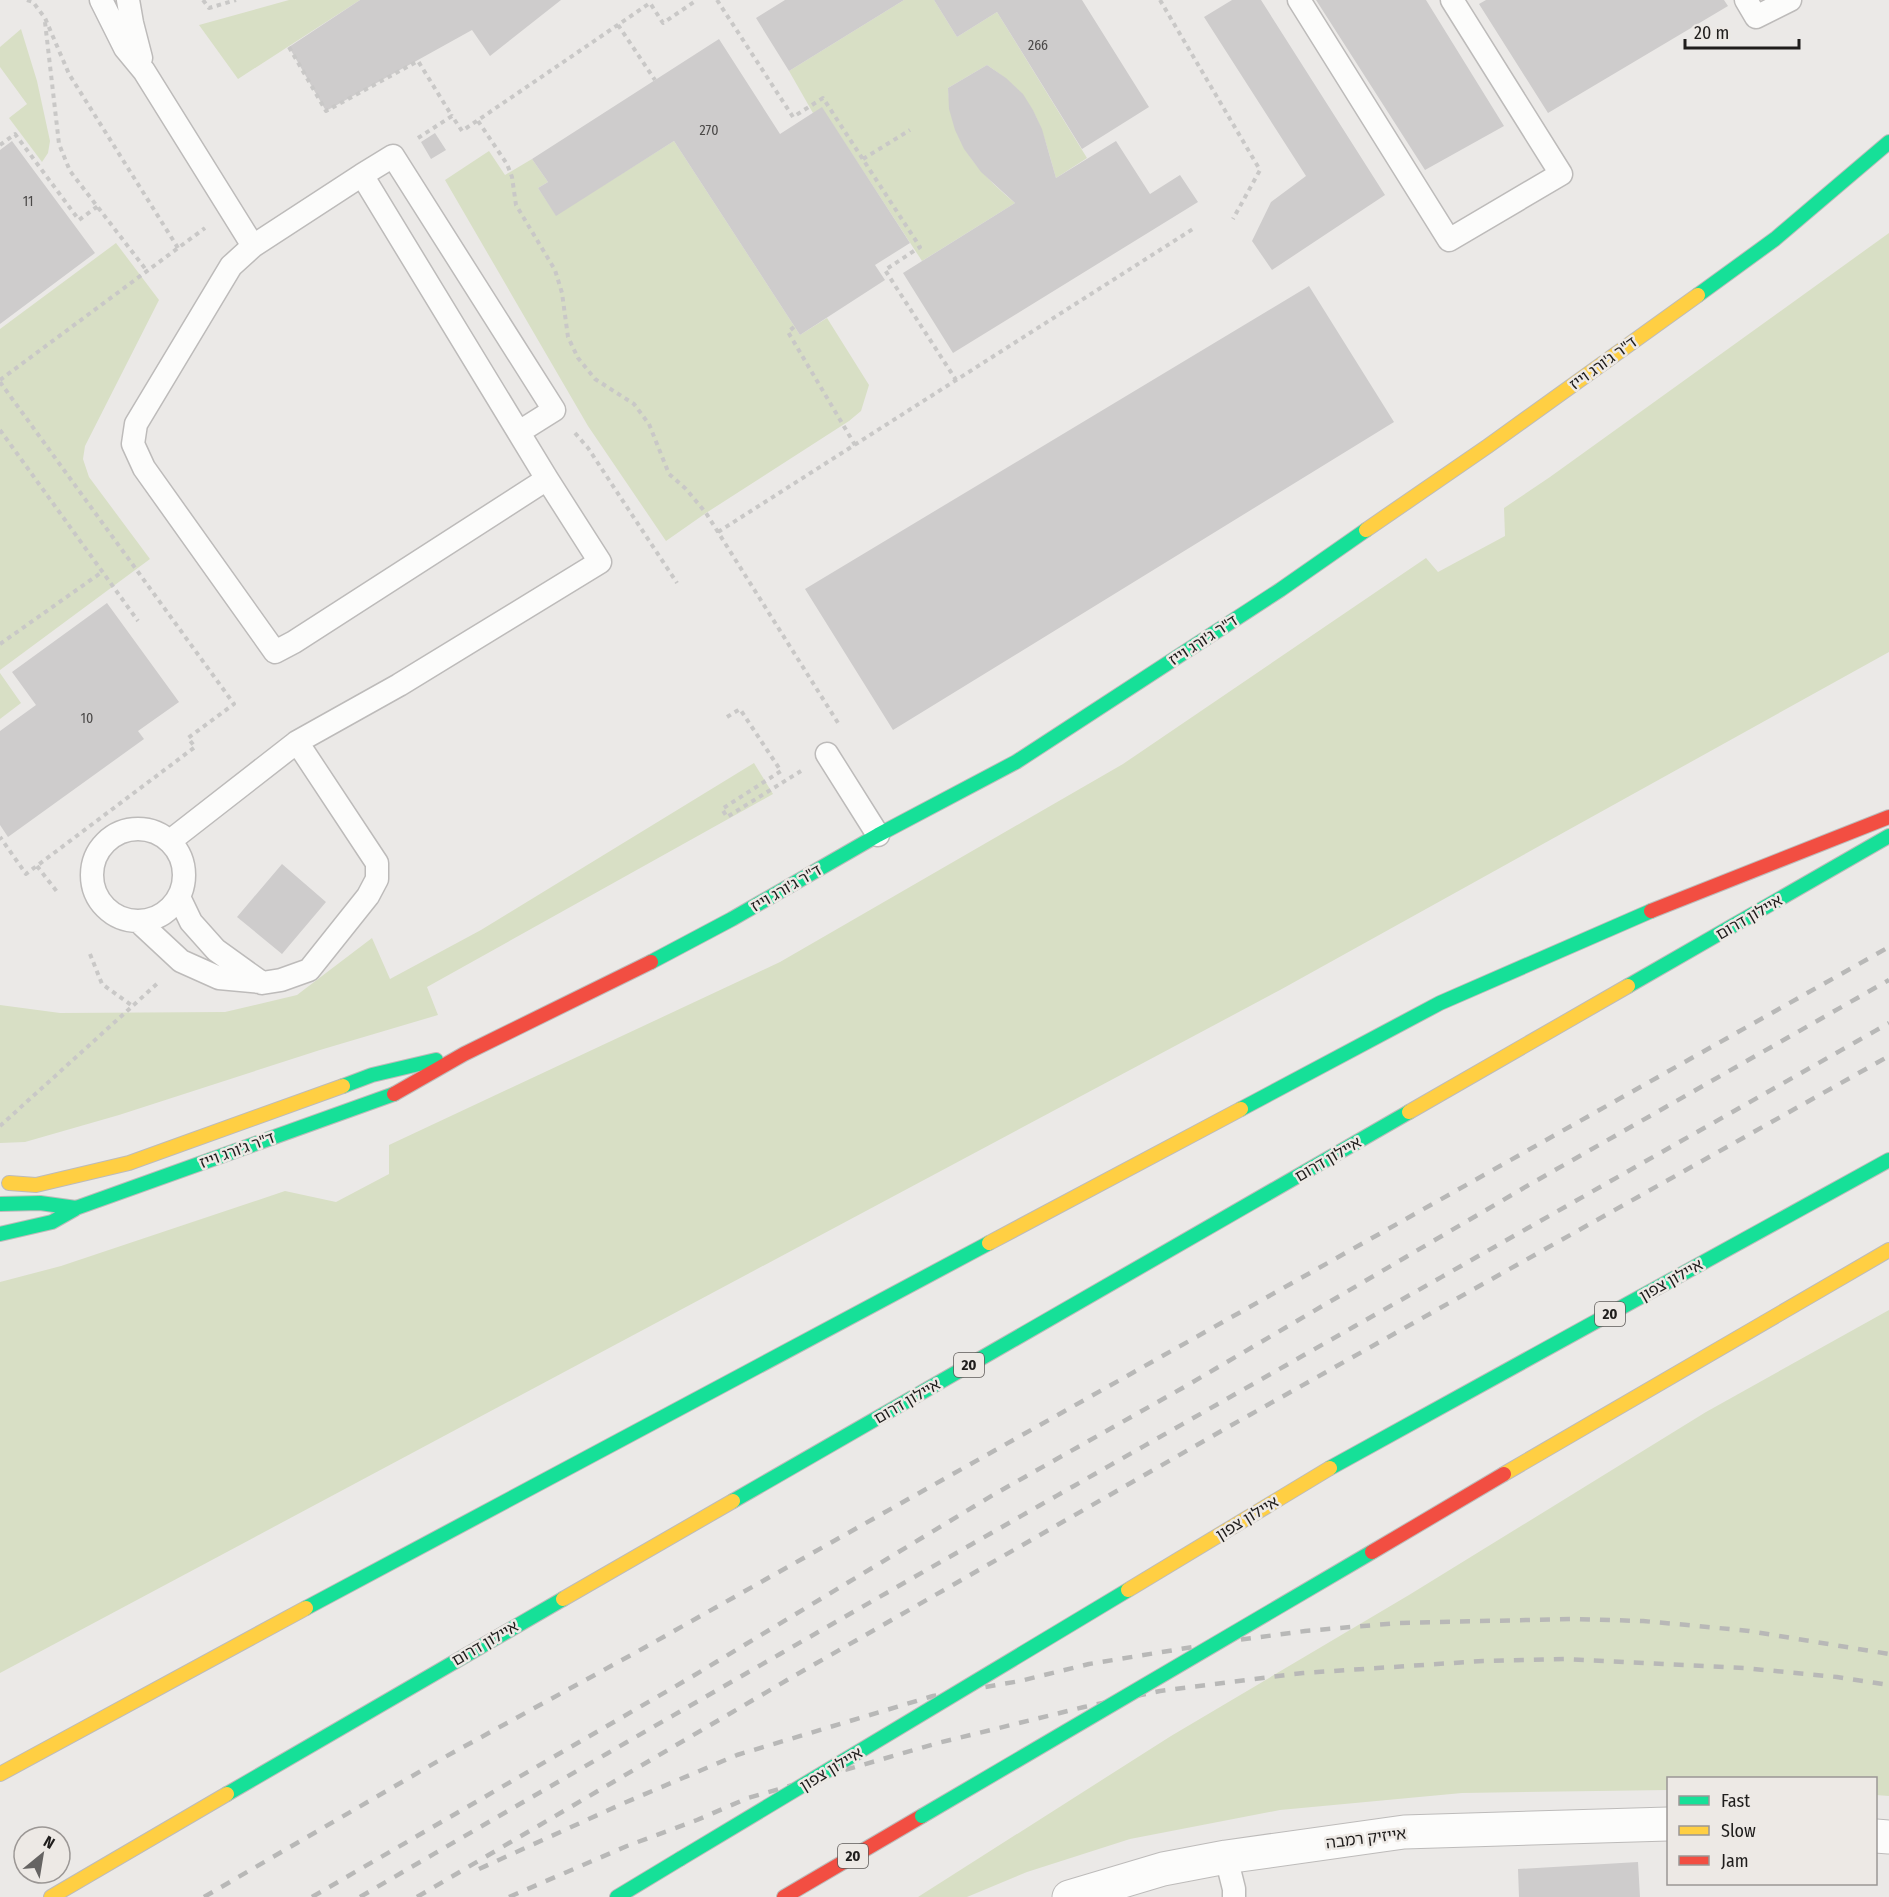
<svg xmlns="http://www.w3.org/2000/svg" width="1889" height="1897" font-family="'Fira Sans Condensed','Noto Sans Hebrew',sans-serif">
	<rect width="100%" height="100%" fill="#ebe9e7"/>
	<path fill="#d8dfc5" d="M289,0H360L238,79L199,25Z
		M904,0H934L957,37L997,12L1087,158L1056,178C1041,125 1036,97 987,65L948,88C951,142 975,169 1015,203L922,261L822,108L813,113L789,71Z
		M21,29L37,81L50,141L48,153L42,162L9,118L27,104L0,67V47Z
		M674,141L800,335L827,318L869,385L861,411L849,421L706,513L666,541L588,426L445,180L489,151L505,175L532,159L548,182L538,188L556,215Z
		M1889,233V652L1280,990L0,1673V1282L61,1266L285,1191L336,1202L389,1174V1145L780,962L1123,764L1426,558L1438,572L1505,536L1504,508L1550,477Z
		M116,243L159,300L85,446L83,459L89,477L150,559L0,670V329Z
		M0,673L21,703L0,719Z
		M754,763L773,794L427,987L438,1015L320,1050L119,1115L25,1142L0,1143V1005L60,1013L225,1012L297,995L372,938L390,979L481,930Z
		M1889,1310V1796L1876,1795V1778H1668V1790L1462,1793L1280,1810L1130,1839L1027,1872L967,1897H918L1171,1736L1409,1595L1706,1412Z"/>
	<path fill="#cecccc" d="M360,0H561L490,56L472,30L326,111L289,47Z
		M785,0H904L789,71L756,18Z
		M934,0H1082L1149,107L1082,149L997,12L957,37Z
		M1232,0H1261L1385,195L1272,270L1252,241L1271,202L1306,176L1204,17Z
		M1316,0H1426L1504,126L1425,170Z
		M1486,0H1724L1728,6L1548,113L1479,4Z
		M719,39L780,134L822,107L910,243L875,265L885,280L800,335L674,141L556,216L538,188L548,182L532,159Z
		M987,65L1006,78L1023,94L1033,110L1042,129L1056,178L1116,141L1150,194L1180,175L1198,202L953,353L903,273L1015,203L981,172L964,149L955,130L949,109L948,88Z
		M435,133L446,150L431,159L421,142Z
		M12,141L95,253L0,324V150Z
		M1309,286L1394,422L893,730L805,589Z
		M107,603L179,702L138,731L144,739L8,837L0,825V731L36,705L12,672Z
		M282,864L326,902L282,954L237,917Z
		M1638,1862L1640,1897H1519L1518,1869Z"/>
	<g fill="none" stroke-linecap="round" stroke-linejoin="round">
		<g stroke="#bdbbba" stroke-width="25">
			<path id="lane" d="M101,0L125,48L144,71L253,246
				M128,0L132,23L141,58
				M1299,0L1449,240L1561,174L1452,0
				M1746,0L1756,17L1790,0
				M362,175L393,156L554,410L519,432
				M827,754L878,835
				M92 875a46 46 0 1 1 92 0a46 46 0 1 1-92 0Z
				M170,841L297,742
				M179,897L191,922L216,950L262,983L281,980L309,970L368,896L377,879V863L297,742L399,685L600,562L547,479L362,175L253,246L231,266L136,424L133,444L144,468L275,652L294,642L547,479
				M138,921L181,961L219,978L261,982
				M1226,1857L1234,1889V1897"/>
		</g>
		<g stroke="#bdbbba" stroke-width="35">
			<path id="street" d="M1876,1836L1889,1837
				M1069,1897L1163,1869L1226,1857L1404,1832L1668,1824"/>
		</g>
		<g stroke="#bdbbba" stroke-width="16">
			<path id="fast" d="M1698,295L1775,239L1889,142
				M651,962L732,919L878,835L1016,762L1280,590L1366,530
				M1628,986L1889,836
				M343,1086L372,1075L436,1060
				M1241,1109L1440,1003L1651,911
				M0,1204L40,1203L76,1208L394,1094
				M0,1234L52,1222L75,1209
				M1330,1468L1889,1160
				M733,1501L1409,1112
				M306,1608L989,1243
				M227,1794L563,1599
				M617,1897L680,1859"/>
		</g>
		<g stroke="#bdbbba" stroke-width="16">
			<path id="slow" d="M1366,530L1488,446L1698,295
				M1409,1112L1628,986
				M9,1183L36,1185L129,1163L343,1086
				M989,1243L1241,1109
				M1504,1474L1889,1250
				M563,1599L733,1501
				M0,1774L306,1608
				M51,1897L227,1794"/>
		</g>
		<g stroke="#bdbbba" stroke-width="16">
			<path id="jam" d="M1651,911L1889,817
				M394,1094L464,1054L651,962
				M784,1897L922,1816"/>
		</g>
		<path stroke="#c9c8c7" stroke-width="4" stroke-dasharray="4.5 4.5" stroke-linecap="butt" d="M27,0L33,2L45,18L69,74L178,248
			M203,0L209,8L236,0
			M717,0L793,117L823,98L920,247L885,270L956,380
			M1160,0L1260,170L1233,219
			M45,22L59,144L70,171L147,271
			M618,25L655,80
			M289,47L326,111L418,61L452,116
			M478,121L507,164L512,177L516,205L555,270L562,293L568,337L578,358L595,379L634,404L649,424L669,474L686,489L706,513L840,726
			M418,138L452,116L462,131L650,3L663,23L697,0
			M0,145L15,134L79,220L98,206
			M863,159L910,130
			M794,327L788,332L855,445
			M0,380L205,228
			M0,382L234,704L188,738L195,747L26,874L0,837
			M0,430L138,621
			M575,433L588,448L677,583
			M718,532L1196,227
			M0,644L102,572
			M727,717L740,709L781,771L722,809L727,817L801,771
			M37,866L58,893
			M90,954L102,984L134,1007
			M0,1126L159,982"/>
		<use href="#lane" stroke="#fcfcfb" stroke-width="22"/>
		<use href="#street" stroke="#fcfcfb" stroke-width="33"/>
		<use href="#fast" stroke="#16e098" stroke-width="14"/>
		<use href="#slow" stroke="#ffcf43" stroke-width="14"/>
		<use href="#jam" stroke="#f24e42" stroke-width="14"/>
		<path stroke="#b8b8b7" stroke-width="4.5" stroke-dasharray="10 10" stroke-linecap="butt" d="M479,1869L624,1803L737,1755L933,1696L1020,1681L1089,1664L1223,1642L1305,1631L1398,1623L1571,1619L1643,1621L1698,1626L1749,1631L1889,1654
			M204,1897L445,1757L642,1649L1889,947
			M312,1897L688,1679L993,1495L1186,1386L1527,1186L1889,980
			M360,1897C867,1601 1379,1313 1889,1023
			M417,1897L794,1676L1230,1426L1889,1056
			M509,1897L627,1846L697,1820L748,1798L938,1743L1084,1707L1160,1691L1303,1673L1483,1661L1566,1659L1744,1668L1837,1677L1889,1685"/>
		<g stroke="#bdbbba" stroke-width="16" stroke-linecap="butt">
			<path id="fast-bridge" d="M922,1816L1372,1552
				M680,1859L1128,1590"/>
		</g>
		<g stroke="#bdbbba" stroke-width="16" stroke-linecap="butt">
			<path id="slow-bridge" d="M1128,1590L1330,1468"/>
		</g>
		<g stroke="#bdbbba" stroke-width="16" stroke-linecap="butt">
			<path id="jam-bridge" d="M1372,1552L1504,1474"/>
		</g>
		<use href="#fast-bridge" stroke="#16e098" stroke-width="14"/>
		<use href="#slow-bridge" stroke="#ffcf43" stroke-width="14"/>
		<use href="#jam-bridge" stroke="#f24e42" stroke-width="14"/>
	</g>
	<g text-anchor="middle" dominant-baseline="central" stroke-width="5" stroke-linejoin="round" paint-order="stroke">
		<g font-size="14" fill="#4b4948">
			<text x="1038" y="45">266</text>
			<text x="709" y="130">270</text>
			<text x="28" y="201">11</text>
			<text x="87" y="718">10</text>
		</g>
		<g fill="#ede9e5" stroke="#5d5a58" stroke-width="1.5">
			<rect x="1595" y="1302" width="30" height="24" rx="4.5"/>
			<rect x="954" y="1353" width="30" height="24" rx="4.5"/>
			<rect x="838" y="1844" width="30" height="24" rx="4.5"/>
		</g>
		<g font-size="15" font-weight="bold" fill="#1f1d1c">
			<text x="1610" y="1314">20</text>
			<text x="969" y="1365">20</text>
			<text x="853" y="1856">20</text>
		</g>
		<g font-size="16" fill="#1f1d1c" stroke="#ede9e5">
			<text transform="translate(1603 363) rotate(-36)">ד"ר ג'ורג וייז</text>
			<text transform="translate(1203 640) rotate(-33)">ד"ר ג'ורג וייז</text>
			<text transform="translate(786 888) rotate(-30)">ד"ר ג'ורג וייז</text>
			<text transform="translate(1749 917) rotate(-30)">איילון דרום</text>
			<text transform="translate(237 1150) rotate(-20)">ד"ר ג'ורג וייז</text>
			<text transform="translate(1328 1159) rotate(-30)">איילון דרום</text>
			<text transform="translate(1671 1280) rotate(-29)">איילון צפון</text>
			<text transform="translate(907 1401) rotate(-30)">איילון דרום</text>
			<text transform="translate(1247 1518) rotate(-31)">איילון צפון</text>
			<text transform="translate(485 1643) rotate(-30)">איילון דרום</text>
			<text transform="translate(831 1769) rotate(-31)">איילון צפון</text>
			<text transform="translate(1366 1838) rotate(-7)">אייזיק רמבה</text>
		</g>
	</g>
	<rect x="1667" y="1777" width="210" height="108" fill="#ede9e5" stroke="#9b9795" stroke-width="1.5"/>
	<rect x="1679" y="1796" width="30" height="9" fill="#16e098" stroke="#9b9795" stroke-width="1.5"/>
	<text x="1721" y="1807" font-size="18" fill="#1f1d1c">Fast</text>
	<rect x="1679" y="1826" width="30" height="9" fill="#ffcf43" stroke="#9b9795" stroke-width="1.5"/>
	<text x="1721" y="1837" font-size="18" fill="#1f1d1c">Slow</text>
	<rect x="1679" y="1856" width="30" height="9" fill="#f24e42" stroke="#9b9795" stroke-width="1.5"/>
	<text x="1721" y="1867" font-size="18" fill="#1f1d1c">Jam</text>
	<g transform="translate(42 1855) rotate(30)"><circle r="28" fill="#ede9e5" stroke="#9b9795" stroke-width="1.5"/>
	<path d="M0-4.5L10 22L0 15L-10 22Z" fill="#666463"/>
	<text y="-9" font-size="16" font-weight="bold" text-anchor="middle" fill="#1f1d1c">N</text>
	</g>
	<path d="M1685 39v9h114v-9" fill="none" stroke="#1f1d1c" stroke-width="3"/>
	<text x="1694" y="39" font-size="18" fill="#1f1d1c" stroke="#ede9e5" stroke-width="4.5" paint-order="stroke">20 m</text>
</svg>
